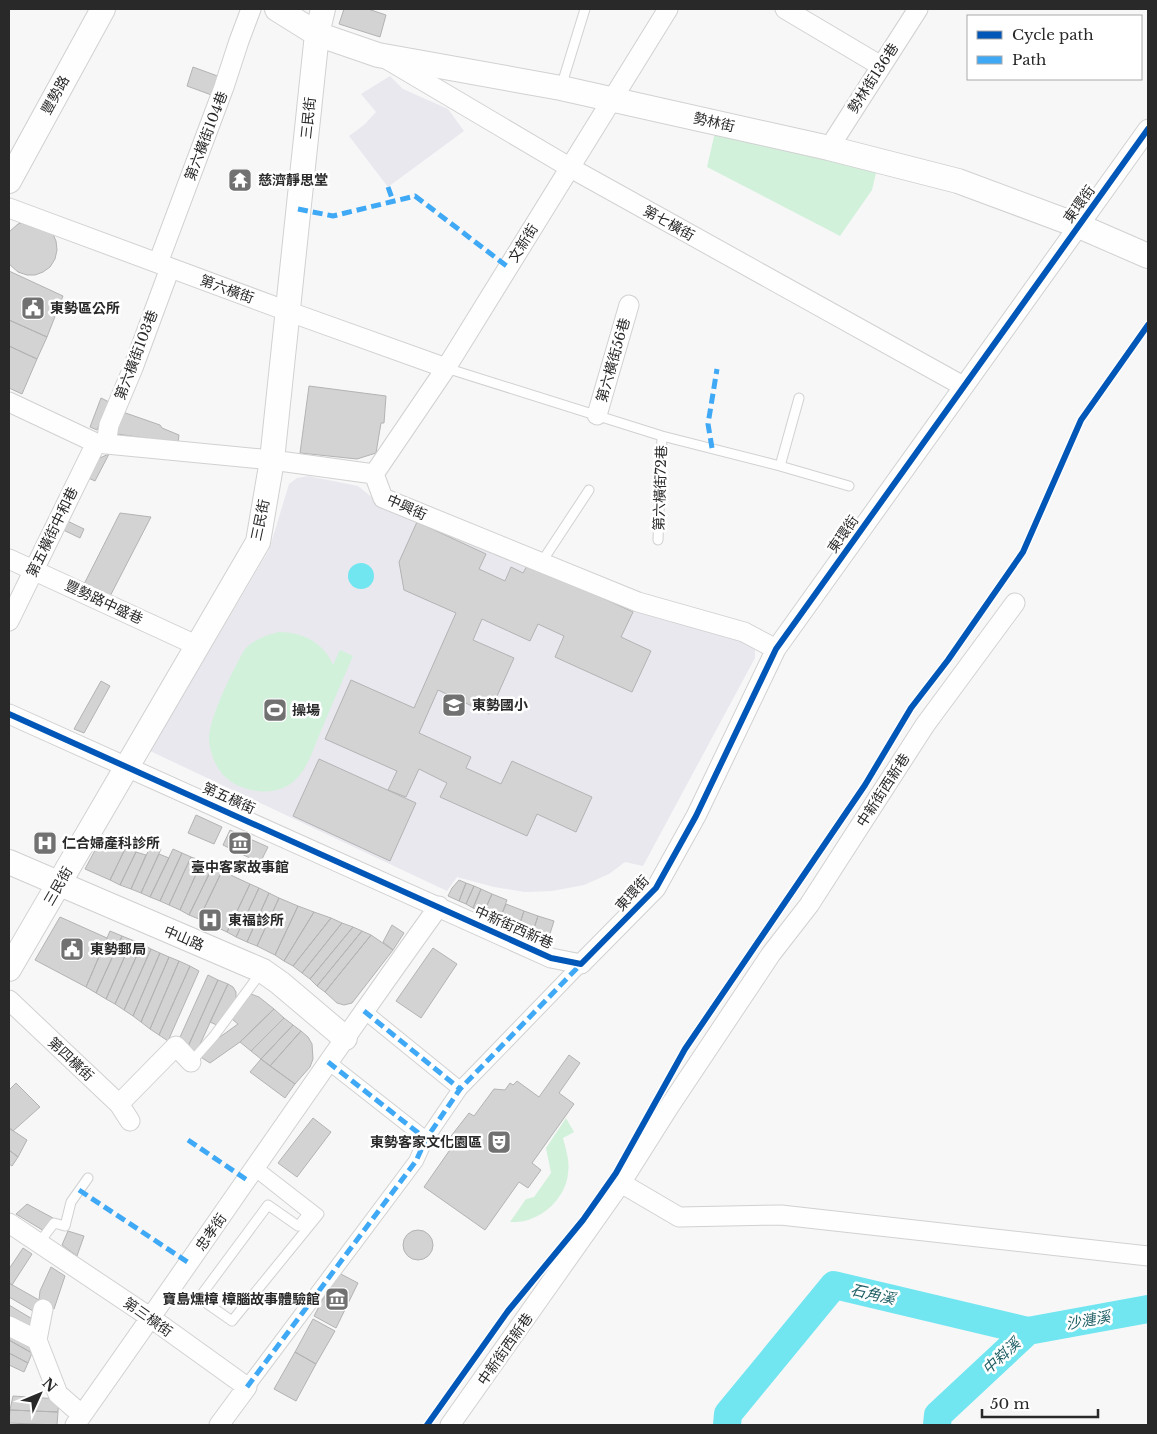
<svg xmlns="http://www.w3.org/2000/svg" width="1157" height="1434" font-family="'Libre Baskerville','Noto Sans TC',serif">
	<rect width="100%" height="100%" fill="#f7f7f8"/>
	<path fill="#e8e8ee" d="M390,76L403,89L448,109L464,131L388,187L349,136L364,125L376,112L361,94Z
		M308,476L358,486L379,503L741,636L755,646V658L643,866L625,862L609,874L584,885L552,891L525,892L494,887L457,877L447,891L150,751L269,550L289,484L297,478Z"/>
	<path fill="#d2f1db" d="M715,132L877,169L872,190L840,236L707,167Z
		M279,632C303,632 324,643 333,665L340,650L353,656C342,681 331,707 320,733C314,747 309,765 298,777C280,799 242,794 223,775C215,766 210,752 209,740C208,720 234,667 245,649C255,639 266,635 279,632Z
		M566,1118L574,1132L563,1138C566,1150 570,1161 568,1173C567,1192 550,1212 533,1218C525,1222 518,1222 510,1222L526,1199L534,1197L551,1173L546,1148Z"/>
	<path fill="#71e5f0" d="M348 576a13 13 0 1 1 26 0a13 13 0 1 1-26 0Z"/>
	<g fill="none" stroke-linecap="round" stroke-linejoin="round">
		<path stroke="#71e5f0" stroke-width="28" d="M727,1425L728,1414L834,1285L1028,1331L1148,1309
			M937,1425L938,1415L1028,1331"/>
	</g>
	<path fill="#d3d3d4" stroke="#b3b3b4" d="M344,9H368L386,15L380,37L339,24Z
		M193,67L223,78L217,97L187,86Z
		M27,221L52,232L56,241L57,250L55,259L50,267L43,272L35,275H27L18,272L9,264V232L18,224Z
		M9,271L63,296L47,337L9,320Z
		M9,320L47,337L37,359L9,346Z
		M9,346L37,359L22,394L9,388Z
		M309,386L386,396L384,423H381L376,453L357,459L300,453Z
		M101,398L109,402L97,430L90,427Z
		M117,410L160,425L162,428L179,435L178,443L117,434Z
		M109,454L95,481L86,477L95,460Z
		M120,513L151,517L106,604L80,592Z
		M59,517L84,529L80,538L55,526Z
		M417,522L486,554L479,569L505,581L511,567L523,573L528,564L633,612L621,637L651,651L632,692L555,657L564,636L538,624L530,641L482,619L473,640L514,658L489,714L438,690L419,733L471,757L466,768L501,784L512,761L592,797L576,832L537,814L527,836L440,797L447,783L419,769L406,797L388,790L397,771L325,739L351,680L414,708L456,613L404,590L399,562Z
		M101,681L110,686L84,733L74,729Z
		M319,759L416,803L390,861L293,816Z
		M196,815L222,827L214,844L188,833Z
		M230,830L268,847L260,863L223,845Z
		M103,835L126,847L110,880L85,869Z
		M126,847L136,852L120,885L110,880Z
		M150,847L161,849L141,893L131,889Z
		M173,849L182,853L160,901L150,897Z
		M136,852L146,855L131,889L120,885Z
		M182,853L191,857L169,905L160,901Z
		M159,854L169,858L150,897L141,893Z
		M191,857L202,861L180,910L169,905Z
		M202,861L213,866L189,915L180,910Z
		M213,866L222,871L199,919L189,915Z
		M222,871L250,884L227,932L199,919Z
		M459,880L466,883L459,901L448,896L452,888Z
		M466,883L474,886L466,904L459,901Z
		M250,884L259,888L236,937L227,932Z
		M474,886L481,889L473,908L466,904Z
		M259,888L269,893L247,942L236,937Z
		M481,889L492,894L484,912L473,908Z
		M269,893L279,898L257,946L247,942Z
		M492,894L507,900L500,919L484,912Z
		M279,898L298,906L275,955L257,946Z
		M506,904L524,911L519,926L500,919Z
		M298,906L314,912L284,961L275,955Z
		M524,911L538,916L533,931L519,926Z
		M314,912L331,918L293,966L284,961Z
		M538,916L554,921L547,943L531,938Z
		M60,917L107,938L86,987L35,960Z
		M331,918L342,923L302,973L293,966Z
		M342,923L353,927L310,979L302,973Z
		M392,925L404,933L393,950L383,942Z
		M353,927L362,931L317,986L310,979Z
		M110,931L122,936L96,993L86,987Z
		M362,931L371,935L325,992L317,986Z
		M371,935L393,950L352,1003L344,1005L337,1003L325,992Z
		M122,936L132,940L106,999L96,993Z
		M132,940L142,944L115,1004L106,999Z
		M142,944L151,949L124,1010L115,1004Z
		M433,948L457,964L421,1018L396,1001Z
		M151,949L160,953L133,1016L124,1010Z
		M160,953L169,957L141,1022L133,1016Z
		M169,957L179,961L150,1029L141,1022Z
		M179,961L190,966L159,1035L150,1029Z
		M190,966L199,971L168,1041L159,1035Z
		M208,975L218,980L186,1051L176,1046Z
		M218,980L228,984L195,1055L186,1051Z
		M228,984L233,987L236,992V998L233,1005L219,1026L210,1022Z
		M251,994L259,997L274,1009L240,1042L210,1063L199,1056L206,1047L238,1024L232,1019Z
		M274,1009L284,1018L251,1051L240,1042Z
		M284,1018L293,1025L261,1059L251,1051Z
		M293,1025L301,1031L270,1066L261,1059Z
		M301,1031L308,1037L312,1044L313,1059L310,1067L295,1084L270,1066Z
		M569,1055L580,1063L559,1093L574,1104L532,1163L541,1170L528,1188L519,1182L485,1230L424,1187L454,1144L448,1140L469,1113L474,1116L494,1089L505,1090L510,1083L513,1085L517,1081L539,1097Z
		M261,1059L295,1084L285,1098L250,1072Z
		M16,1083L40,1107L13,1131L9,1128V1090Z
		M313,1118L331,1132L297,1177L278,1163Z
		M9,1128L27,1140L18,1157L9,1150Z
		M9,1150L18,1157L12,1166L9,1164Z
		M27,1204L53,1218L44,1231L16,1214Z
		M403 1245a15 15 0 1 1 30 0a15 15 0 1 1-30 0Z
		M68,1231L84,1236L77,1256L62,1245Z
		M23,1248L32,1254L12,1285L9,1283V1269Z
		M51,1267L65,1276L54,1309L48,1307L39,1300L40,1291Z
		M337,1272L358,1283L336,1328L314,1316Z
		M9,1283L39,1300L33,1311L9,1297Z
		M9,1305L34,1320L28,1332L9,1321Z
		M313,1319L335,1331L316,1364L295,1352Z
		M9,1329L36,1344L32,1353L9,1340Z
		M9,1340L32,1353L28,1363L9,1353Z
		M295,1352L316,1364L296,1401L274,1389Z
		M9,1353L28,1363L24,1372L9,1365Z
		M13,1396L59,1399L58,1412L10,1410Z
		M10,1410L58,1412L57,1425L9,1423Z"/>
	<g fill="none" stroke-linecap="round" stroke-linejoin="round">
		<g stroke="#d1d1d1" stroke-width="11">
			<path id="service" d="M561,87L585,9
				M446,368L662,436L780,466L849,486
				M780,466L799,398
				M658,540L662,436
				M541,563L589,490
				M191,1062L214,1036L262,971
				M254,1171L308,1214L298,1226L268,1205L199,1298L232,1321L319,1214L257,1166
				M39,1243L54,1223L65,1226L71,1202L88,1178"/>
		</g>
		<g stroke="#d1d1d1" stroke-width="16">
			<path id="pedestrian" d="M364,1011L460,1089
				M328,1062L426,1139
				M247,1387L416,1161L426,1139L460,1089L581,964"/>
		</g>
		<g stroke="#d1d1d1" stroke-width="21">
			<path id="minor" d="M785,9L881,66
				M388,60L569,167L963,386
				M829,148L918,9
				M9,208L287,311L446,368
				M158,263L224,87L239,41L251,9
				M9,402L96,443L272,460L374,474L383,498L638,602L744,632L776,649
				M597,415L629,305
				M106,444L109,425L133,368L170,268
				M374,474L446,368L668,9
				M9,559L198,646
				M9,621L96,443
				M9,714L551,958L581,964L656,888L696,816L776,649L1148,129
				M9,1000L119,1104L130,1121
				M119,1104L176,1046L191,1062
				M621,1183L679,1217L781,1215L1148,1256
				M9,1223L151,1318L247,1387L219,1425
				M9,1326L37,1340L58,1394L82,1415
				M37,1340L43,1309
				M75,1425C197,1253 315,1078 439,906
				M450,1425L621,1183L669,1107L771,954L809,905L925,725L1015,603"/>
		</g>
		<g stroke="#d1d1d1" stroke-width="26">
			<path id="tertiary" d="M277,9L317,34L378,55L561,88L829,148L958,181L1079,226L1148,256
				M9,181L103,9
				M9,862L263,971L280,983L345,1038
				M9,969L258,542L272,460L317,34L323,9"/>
		</g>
		<use href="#service" stroke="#fefefe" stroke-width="9"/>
		<use href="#pedestrian" stroke="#fefefe" stroke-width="14"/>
		<use href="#minor" stroke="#fefefe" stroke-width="19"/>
		<use href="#tertiary" stroke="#fefefe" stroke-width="24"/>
		<path stroke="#3fa9f5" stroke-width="5" stroke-dasharray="10 5" stroke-linecap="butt" d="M388,187L393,201
			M298,209L333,216L415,196L508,267
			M712,448L708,424L717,369
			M364,1011L460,1089
			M328,1062L426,1139
			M188,1140L247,1180
			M79,1190L189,1263
			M247,1387L416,1161L426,1139L460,1089L581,964"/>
		<g stroke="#fff" stroke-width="9">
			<path id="cycleway" d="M9,714L551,958L581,964L656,888L696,816L776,649L1148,129
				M427,1425L508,1311L583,1220L616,1173L685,1049L865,785L911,708L948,660L1023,552L1081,420L1148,325"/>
		</g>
		<use href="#cycleway" stroke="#0057b8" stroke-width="6"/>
	</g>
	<defs>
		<g id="temple-square" transform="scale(1.25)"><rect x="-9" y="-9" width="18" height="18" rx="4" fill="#717172" stroke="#fff"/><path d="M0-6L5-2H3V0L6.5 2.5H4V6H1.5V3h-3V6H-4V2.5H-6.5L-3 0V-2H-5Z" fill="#fff"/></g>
		<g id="civic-square" transform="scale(1.25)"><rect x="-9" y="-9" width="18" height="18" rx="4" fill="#717172" stroke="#fff"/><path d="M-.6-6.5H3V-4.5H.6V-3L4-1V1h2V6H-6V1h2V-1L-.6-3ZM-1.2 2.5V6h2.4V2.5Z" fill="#fff"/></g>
		<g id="school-square" transform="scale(1.25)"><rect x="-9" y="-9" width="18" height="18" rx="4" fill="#717172" stroke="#fff"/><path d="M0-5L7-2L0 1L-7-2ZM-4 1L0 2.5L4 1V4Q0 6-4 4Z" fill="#fff"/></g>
		<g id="stadium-square" transform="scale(1.25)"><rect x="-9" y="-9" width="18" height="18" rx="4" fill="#717172" stroke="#fff"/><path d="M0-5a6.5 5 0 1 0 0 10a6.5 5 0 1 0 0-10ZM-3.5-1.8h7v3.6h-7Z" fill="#fff"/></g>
		<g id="hospital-square" transform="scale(1.25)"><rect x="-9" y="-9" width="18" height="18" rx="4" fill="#717172" stroke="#fff"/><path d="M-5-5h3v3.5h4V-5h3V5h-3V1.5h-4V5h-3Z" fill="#fff"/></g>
		<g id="museum-square" transform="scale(1.25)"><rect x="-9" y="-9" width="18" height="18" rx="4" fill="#717172" stroke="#fff"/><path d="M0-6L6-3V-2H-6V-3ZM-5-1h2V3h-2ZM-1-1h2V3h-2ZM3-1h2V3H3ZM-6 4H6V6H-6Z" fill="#fff"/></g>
		<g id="theatre-square" transform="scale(1.25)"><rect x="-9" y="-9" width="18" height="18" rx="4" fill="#717172" stroke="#fff"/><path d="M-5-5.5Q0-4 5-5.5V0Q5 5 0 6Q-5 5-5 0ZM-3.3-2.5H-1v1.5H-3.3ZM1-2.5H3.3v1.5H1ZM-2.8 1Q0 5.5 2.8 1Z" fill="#fff"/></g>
	</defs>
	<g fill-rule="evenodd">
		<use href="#temple-square" x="240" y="180"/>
		<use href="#civic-square" x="33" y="308"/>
		<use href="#school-square" x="454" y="705"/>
		<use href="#stadium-square" x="275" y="710"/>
		<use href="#hospital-square" x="45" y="843"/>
		<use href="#museum-square" x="240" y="843"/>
		<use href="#hospital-square" x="210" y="920"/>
		<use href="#civic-square" x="72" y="949"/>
		<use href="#theatre-square" x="499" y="1142"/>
		<use href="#museum-square" x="337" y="1299"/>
	</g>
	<g text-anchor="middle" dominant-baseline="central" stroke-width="5" stroke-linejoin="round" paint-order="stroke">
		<g font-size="14" fill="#29292a" stroke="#fff">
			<text transform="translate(873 78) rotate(-57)">勢林街136巷</text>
			<text transform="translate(55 95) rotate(-61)">豐勢路</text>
			<text transform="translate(308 118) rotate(-84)">三民街</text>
			<text transform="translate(714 122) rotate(13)">勢林街</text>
			<text transform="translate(206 136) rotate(-69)">第六橫街104巷</text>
			<text transform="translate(1079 204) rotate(-54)">東環街</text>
			<text transform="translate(669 223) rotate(29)">第七橫街</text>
			<text transform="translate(523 243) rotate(-58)">文新街</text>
			<text transform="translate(227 289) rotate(20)">第六橫街</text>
			<text transform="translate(136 355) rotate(-69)">第六橫街103巷</text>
			<text transform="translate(613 360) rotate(-74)">第六橫街56巷</text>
			<text transform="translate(660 488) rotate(-88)">第六橫街72巷</text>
			<text transform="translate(407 507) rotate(24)">中興街</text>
			<text transform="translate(260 520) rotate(-78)">三民街</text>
			<text transform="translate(52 532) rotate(-64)">第五橫街中和巷</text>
			<text transform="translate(843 534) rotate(-55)">東環街</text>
			<text transform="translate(104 602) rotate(25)">豐勢路中盛巷</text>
			<text transform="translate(883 790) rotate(-57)">中新街西新巷</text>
			<text transform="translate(229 798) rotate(24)">第五橫街</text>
			<text transform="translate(58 886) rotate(-60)">三民街</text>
			<text transform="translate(632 893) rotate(-48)">東環街</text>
			<text transform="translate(514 927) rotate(24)">中新街西新巷</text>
			<text transform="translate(184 938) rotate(23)">中山路</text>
			<text transform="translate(71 1059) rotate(43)">第四橫街</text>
			<text transform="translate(211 1232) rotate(-55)">忠孝街</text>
			<text transform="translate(148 1317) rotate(35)">第三橫街</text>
			<text transform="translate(505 1349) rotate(-55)">中新街西新巷</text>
		</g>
		<g font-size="14" font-weight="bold" fill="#29292a" stroke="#fff" text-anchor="start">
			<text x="258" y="180">慈濟靜思堂</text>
			<text x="50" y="308">東勢區公所</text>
			<text x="472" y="705">東勢國小</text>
			<text x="292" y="710">操場</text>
			<text x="62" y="843">仁合婦產科診所</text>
			<text x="240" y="867" text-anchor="middle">臺中客家故事館</text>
			<text x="228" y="920">東福診所</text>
			<text x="90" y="949">東勢郵局</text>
			<text x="482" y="1142" text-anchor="end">東勢客家文化園區</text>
			<text x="320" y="1299" text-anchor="end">寶島燻樟 樟腦故事體驗館</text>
		</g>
		<g font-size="15" font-style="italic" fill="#1f5f65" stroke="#fff">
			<text transform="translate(873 1294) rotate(13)">石角溪</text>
			<text transform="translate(1088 1320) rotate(-10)">沙漣溪</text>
			<text transform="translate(1001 1356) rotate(-43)">中嵙溪</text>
		</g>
	</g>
	<rect width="1157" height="1434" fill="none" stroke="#29292a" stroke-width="20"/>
	<rect x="967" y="15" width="175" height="65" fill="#ffffff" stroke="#a9a9aa"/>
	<rect x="977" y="31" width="25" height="8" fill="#0057b8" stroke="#a9a9aa"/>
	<text x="1012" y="40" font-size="15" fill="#29292a">Cycle path</text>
	<rect x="977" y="56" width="25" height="8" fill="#3fa9f5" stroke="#a9a9aa"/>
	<text x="1012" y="65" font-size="15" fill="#29292a">Path</text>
	<g transform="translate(40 1394) rotate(46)" stroke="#ffffff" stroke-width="4" paint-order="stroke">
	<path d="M0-4L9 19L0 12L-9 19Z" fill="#29292a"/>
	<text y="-8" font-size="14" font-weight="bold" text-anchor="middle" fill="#29292a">N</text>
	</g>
	<path d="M982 1409v8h116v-8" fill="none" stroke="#29292a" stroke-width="2.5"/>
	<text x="990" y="1409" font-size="15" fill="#29292a" stroke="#ffffff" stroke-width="4" paint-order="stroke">50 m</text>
</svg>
